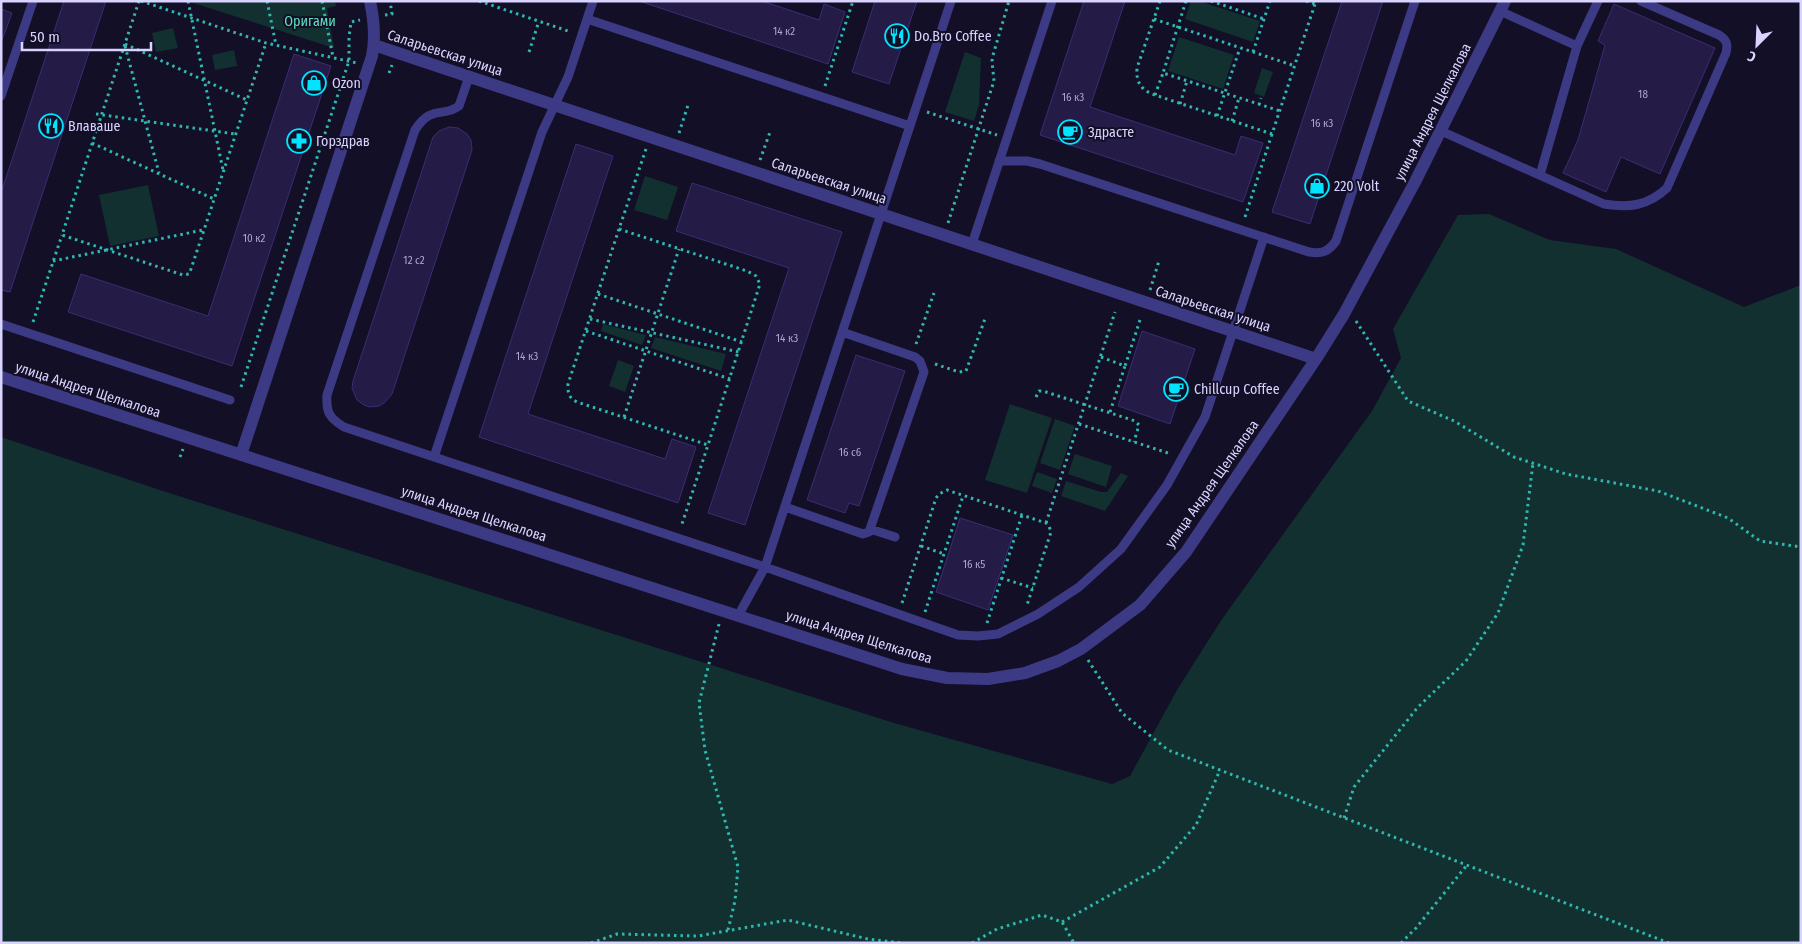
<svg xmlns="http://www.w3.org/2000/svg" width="1802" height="944" font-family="'Fira Sans Condensed',sans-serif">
	<rect width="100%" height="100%" fill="#130f26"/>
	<path fill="#12302f" d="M187,1H335L336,6L327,8L334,48Z
		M1191,1H1199L1260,21L1253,42L1185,19Z
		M173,28L178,48L156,52L152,33Z
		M1179,37L1234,55L1223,89L1168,71Z
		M234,50L237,66L215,70L212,55Z
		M965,52L981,58L979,105L974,121L945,112Z
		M1262,68L1273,72L1264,97L1254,93Z
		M645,176L678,187L667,220L634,210Z
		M148,185L159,236L110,246L99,195Z
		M1489,214L1550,240L1616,249L1744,307L1801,285V943H1V437L163,491L894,723L1112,784L1130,776L1177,690L1222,619L1372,411L1401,358L1393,329L1458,215Z
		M603,324L646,335L642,345L601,331Z
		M655,337L726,354L721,371L651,348Z
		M618,360L634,366L625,392L609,386Z
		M1010,404L1052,418L1027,493L985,480Z
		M1055,419L1075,426L1060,470L1040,463Z
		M1075,454L1112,466L1106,487L1068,474Z
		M1037,472L1057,479L1052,493L1032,486Z
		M1121,473L1128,476L1105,511L1061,496L1066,481L1101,492H1107Z"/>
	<path fill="#241b47" stroke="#3b2d73" d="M64,1H106L10,292L1,290V193Z
		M639,1H762L819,20L824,4L845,12L828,64Z
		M875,1H917L889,84L852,72Z
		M1084,1H1125L1090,107L1235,155L1241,136L1263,143L1243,202L1040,135Z
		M1342,1H1383L1310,224L1272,212Z
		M1614,4L1715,48L1660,174L1621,157L1606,192L1563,173L1578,140L1605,45L1598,41Z
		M1,9L12,13L1,43Z
		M294,54L331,66L232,366L68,312L81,274L208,316Z
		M449,127L458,128L467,134L471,140L472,150L392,394L384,403L379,406L370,407L364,405L357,400L352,388L353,381L433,137L439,131Z
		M576,144L613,156L528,414L665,459L672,439L696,447L678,503L479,437Z
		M692,183L842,232L745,525L708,513L789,268L676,231Z
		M1142,331L1195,349L1170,424L1118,406Z
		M856,355L905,371L859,506L849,503L845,513L807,500Z
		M960,518L1013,535L988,610L936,592Z"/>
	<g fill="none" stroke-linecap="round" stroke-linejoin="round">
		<path stroke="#2fb8b0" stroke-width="3" stroke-dasharray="2.5 4" stroke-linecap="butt" d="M139,1L62,235L183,275L189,274L190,272L266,43
			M141,1L266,43L357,63
			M188,1L223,170
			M267,1L276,45
			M322,1L333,57
			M479,1L571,32
			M1160,1L1137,68C1136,83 1141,90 1155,95L1272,134L1316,1
			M1186,1L1163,73L1280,111
			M1211,1L1264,19
			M1306,1L1315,4
			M385,15L392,14L390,1
			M1154,19L1295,66
			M125,44L247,100
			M125,46L159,173
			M529,52L539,21
			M1253,52L1270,1
			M389,73L392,65
			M825,86L853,1
			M1155,95L1163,73
			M1180,104L1187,81
			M1259,105L1261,98
			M927,112L997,135
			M96,114L235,134
			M1217,116L1240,48
			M1232,121L1239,98
			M679,133L688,105
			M92,143L214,199
			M646,149L619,229L747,271L756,276L760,284L708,445
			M760,160L770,132
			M1245,217L1272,134
			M948,223L994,81L992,61L993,55L1009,1
			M619,229L568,384C568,393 568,397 577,402L708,445L681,527
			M53,261L203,230
			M1150,290L1159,261
			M598,294L742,342
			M590,319L739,352
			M1356,321L1408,401L1454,421L1514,457L1566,474L1658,491L1728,518L1760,541L1801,547
			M33,322L62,235
			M586,331L730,379
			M916,344L934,293
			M1101,357L1125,366L1140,320
			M935,364L959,372L966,371L986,316
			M241,387L349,61V37L351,22L360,20
			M1036,397L1039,391H1043L1135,421L1139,425L1134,442
			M1110,412L1125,366
			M624,417L679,249
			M1079,424L1171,454
			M180,457L183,449
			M1046,523L1115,312
			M921,546L944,554
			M1001,578L1033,588
			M902,603L936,498L939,494L947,490L1046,523L1049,526L1051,532L1027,605
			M925,612L963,496
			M987,623L1022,515
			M719,624L699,703L705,750L738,867L735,901L728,930
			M1088,660L1122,713L1168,750L1669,943
			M1344,818L1354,787L1418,707L1466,661L1498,613L1523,545L1533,463
			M1062,922L1160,867L1196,825L1220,770
			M591,943L617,934L698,936L788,920L868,939L902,943
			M972,943L997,929L1042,915L1062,922L1074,943
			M1401,943L1416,928L1467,865"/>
		<path stroke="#3d3a85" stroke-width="9" d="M593,1L568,77L542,132L434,457L765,567L958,635L978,636L998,634L1038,614L1079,587L1121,549L1167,485L1205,417L1264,237
			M1500,11L1577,46L1598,1
			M587,19L910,126
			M1,96L33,1
			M1441,131L1604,204C1629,208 1648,206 1667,188L1726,53C1728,44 1727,40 1719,35L1641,1
			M999,161H1027L1040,164L1309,252C1322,254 1328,252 1336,241L1415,1
			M1540,175L1577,46
			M972,244L1052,1
			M1,324L230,400
			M434,457L344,427C329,418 326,412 327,395L415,130C432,104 443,118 459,106L469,77
			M785,507L863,534L869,532L924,372L920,361L915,357L842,332
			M870,529L895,537
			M738,616L765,567L951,1"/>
		<path stroke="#3d3a85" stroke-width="12" d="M374,45L1316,359
			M1,377L902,669L947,678L988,679L1025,673L1058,661L1081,649L1140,605L1186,552L1316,359L1344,314L1415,182L1505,1
			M241,455L372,56C376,37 374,20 370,1"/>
	</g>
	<defs>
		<g id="restaurant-ring" transform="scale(1.25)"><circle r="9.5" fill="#130f26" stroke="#00e5ff" stroke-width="1.5"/><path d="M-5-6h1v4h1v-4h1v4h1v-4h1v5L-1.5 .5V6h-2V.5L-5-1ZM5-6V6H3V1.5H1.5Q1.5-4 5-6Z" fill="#00e5ff"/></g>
		<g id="shop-ring" transform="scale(1.25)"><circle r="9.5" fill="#130f26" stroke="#00e5ff" stroke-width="1.5"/><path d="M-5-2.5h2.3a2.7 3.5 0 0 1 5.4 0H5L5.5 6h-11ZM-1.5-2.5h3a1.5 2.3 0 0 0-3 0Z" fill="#00e5ff"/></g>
		<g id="cafe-ring" transform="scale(1.25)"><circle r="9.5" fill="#130f26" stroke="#00e5ff" stroke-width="1.5"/><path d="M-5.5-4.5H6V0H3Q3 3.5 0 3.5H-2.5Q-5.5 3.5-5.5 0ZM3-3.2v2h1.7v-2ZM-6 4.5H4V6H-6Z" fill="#00e5ff"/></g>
		<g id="pharmacy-ring" transform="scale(1.25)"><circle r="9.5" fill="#130f26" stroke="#00e5ff" stroke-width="1.5"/><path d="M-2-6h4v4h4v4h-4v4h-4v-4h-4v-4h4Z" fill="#00e5ff"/></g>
	</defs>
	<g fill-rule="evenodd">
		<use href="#restaurant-ring" x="897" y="36"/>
		<use href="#shop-ring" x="314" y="83"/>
		<use href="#restaurant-ring" x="51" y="126"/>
		<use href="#cafe-ring" x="1070" y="132"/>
		<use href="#pharmacy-ring" x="299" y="141"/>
		<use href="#shop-ring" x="1317" y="186"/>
		<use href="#cafe-ring" x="1176" y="389"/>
	</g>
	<g text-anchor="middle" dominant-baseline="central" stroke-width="4" stroke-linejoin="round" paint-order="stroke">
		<g font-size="11" fill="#aca6d1">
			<text x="784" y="31">14 к2</text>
			<text x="1643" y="94">18</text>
			<text x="1073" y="97">16 к3</text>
			<text x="1322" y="123">16 к3</text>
			<text x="254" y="238">10 к2</text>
			<text x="414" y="260">12 с2</text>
			<text x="787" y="338">14 к3</text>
			<text x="527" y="356">14 к3</text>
			<text x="850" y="452">16 с6</text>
			<text x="974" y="564">16 к5</text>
		</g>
		<g font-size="14" fill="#5fe0c0" stroke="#130f26">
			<text x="310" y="21">Оригами</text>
		</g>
		<g font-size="14" fill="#d9d4ff" stroke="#130f26" text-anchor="start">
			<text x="914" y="36">Do.Bro Coffee</text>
			<text x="332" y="83">Ozon</text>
			<text x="68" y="126">Влаваше</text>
			<text x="1088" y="132">Здрасте</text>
			<text x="316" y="141">Горздрав</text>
			<text x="1334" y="186">220 Volt</text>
			<text x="1194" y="389">Chillcup Coffee</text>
		</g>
		<g font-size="14" fill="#d9d4ff" stroke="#130f26">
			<text transform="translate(445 53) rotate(18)">Саларьевская улица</text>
			<text transform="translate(1433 112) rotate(-63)">улица Андрея Щелкалова</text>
			<text transform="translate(829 181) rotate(18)">Саларьевская улица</text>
			<text transform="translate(1213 309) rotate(18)">Саларьевская улица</text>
			<text transform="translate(88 390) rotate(18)">улица Андрея Щелкалова</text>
			<text transform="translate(1212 484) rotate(-55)">улица Андрея Щелкалова</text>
			<text transform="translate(474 514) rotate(18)">улица Андрея Щелкалова</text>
			<text transform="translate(859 637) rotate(17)">улица Андрея Щелкалова</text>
		</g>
	</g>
	<rect width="1802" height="944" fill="none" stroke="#d9d4ff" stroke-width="5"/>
	<g transform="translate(1757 45) rotate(204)" stroke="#130f26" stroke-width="4" paint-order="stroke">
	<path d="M0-4L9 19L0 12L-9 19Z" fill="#d9d4ff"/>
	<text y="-8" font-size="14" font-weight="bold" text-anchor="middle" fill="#d9d4ff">С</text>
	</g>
	<path d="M22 42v8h129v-8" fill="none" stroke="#d9d4ff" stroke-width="2.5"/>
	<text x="30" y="42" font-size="15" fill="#d9d4ff" stroke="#130f26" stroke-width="4" paint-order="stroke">50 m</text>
</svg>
